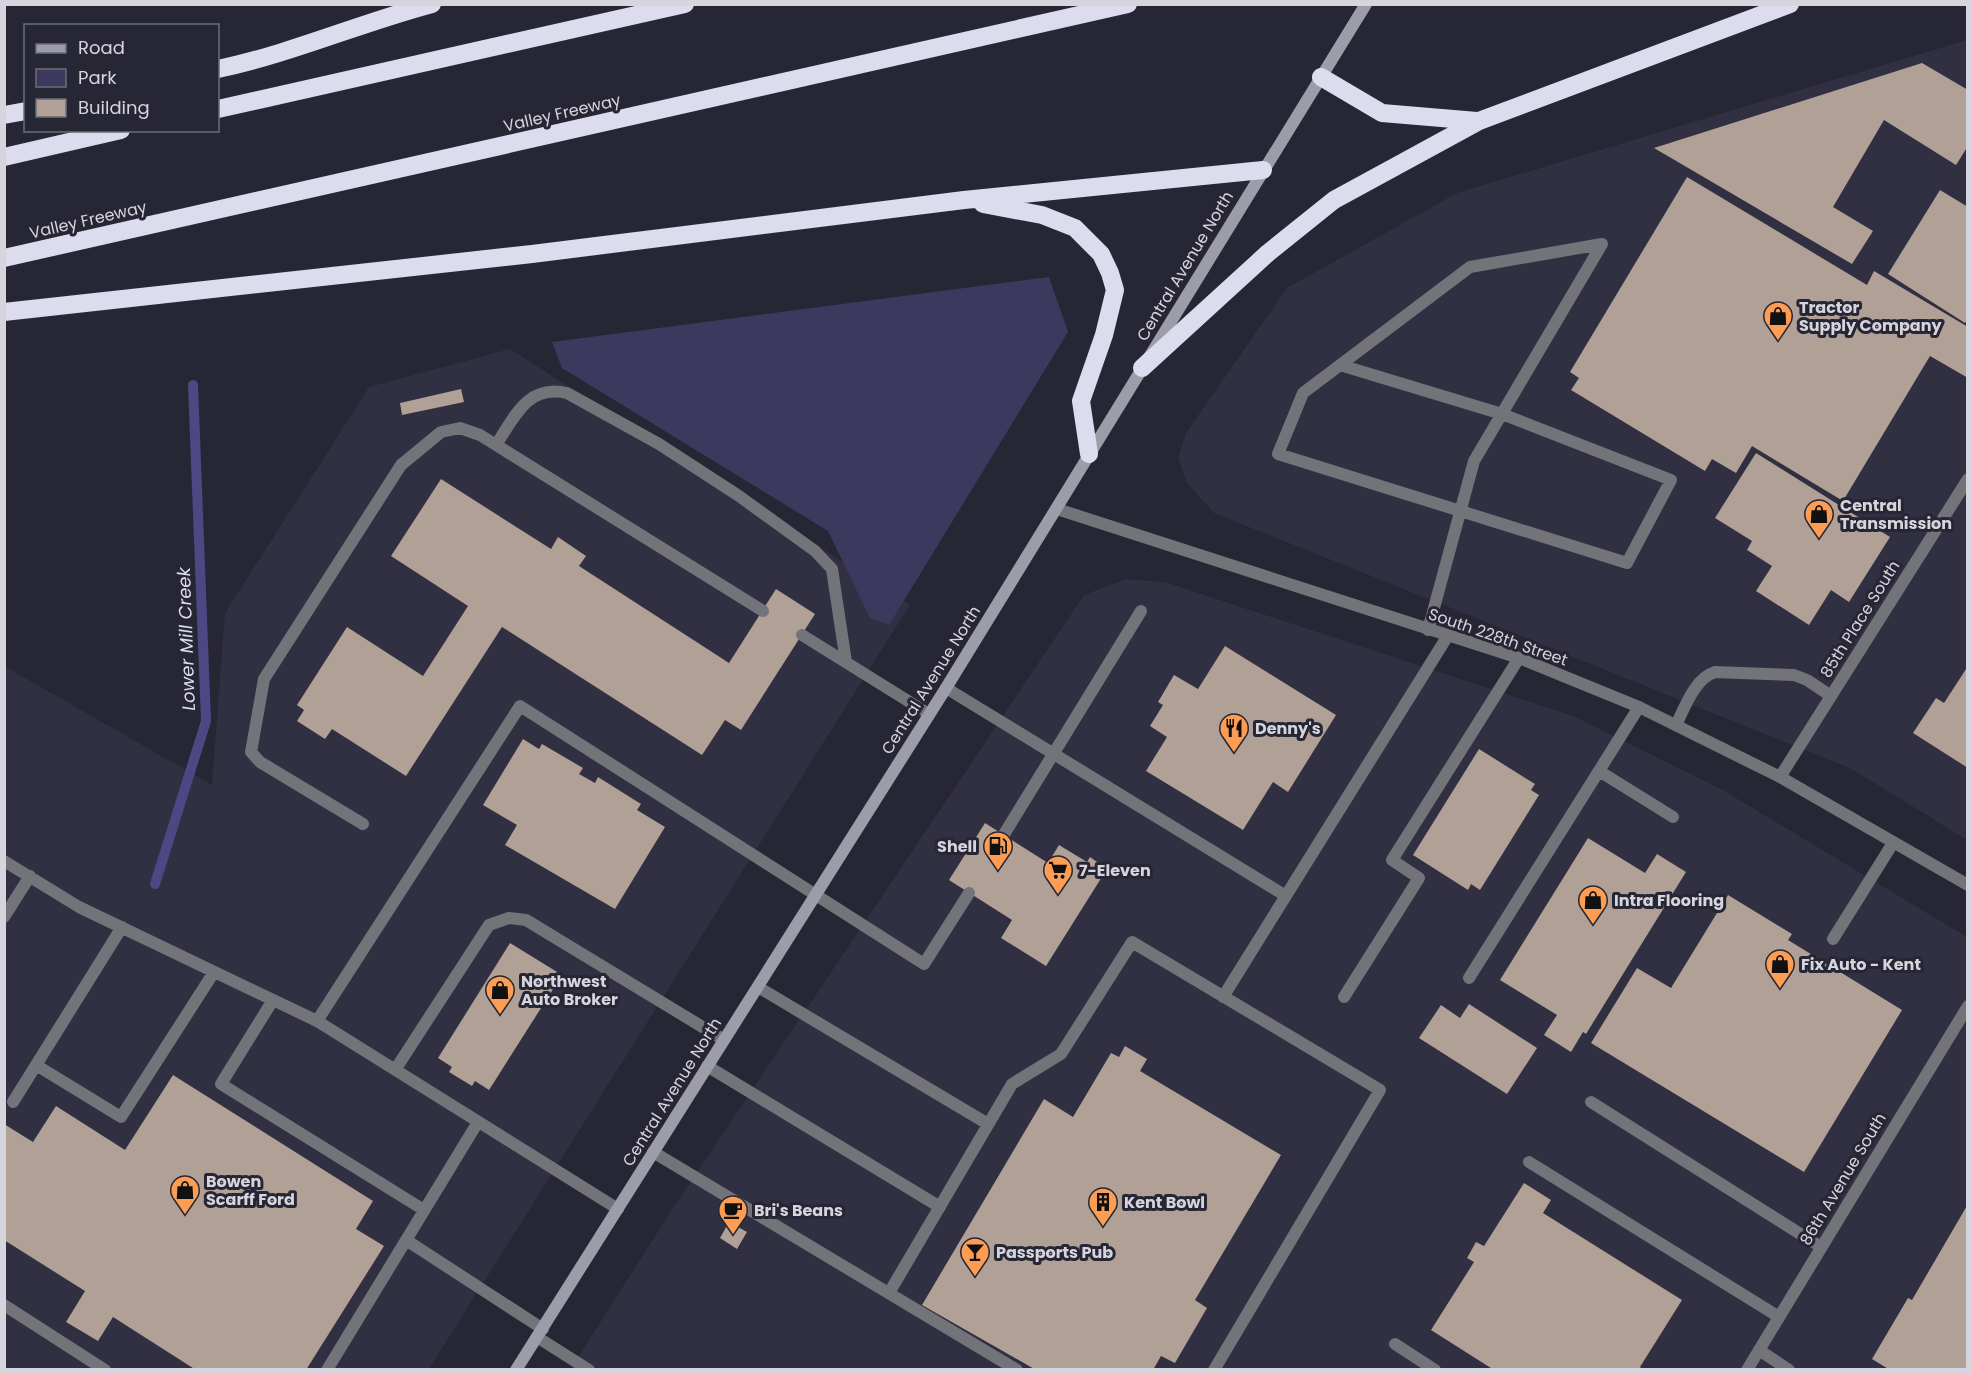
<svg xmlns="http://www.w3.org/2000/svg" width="1972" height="1374" font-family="Poppins,sans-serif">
	<rect width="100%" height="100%" fill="#272634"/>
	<path fill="#312f42" d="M1967,40V840L1850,768L1214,513L1187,483L1178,458L1186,433L1287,288L1457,193Z
		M510,349L910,605L429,1369H5L4,666L212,785L225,613L369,387Z
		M1126,579L1165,582L1573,716L1721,789L1967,937V1369L570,1370L671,1211L1084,595Z"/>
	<path fill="#3d395e" d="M1049,277L1068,332L889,625L870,618L828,531L562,368L552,342Z"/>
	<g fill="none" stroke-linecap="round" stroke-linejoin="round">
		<path stroke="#4f4783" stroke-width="10" d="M155,884L206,721L193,385"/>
	</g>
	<path fill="#b0a095" d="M1922,63L1968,90V146L1956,165L1884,120L1833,207L1873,231L1852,264L1654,148Z
		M1687,177L1867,285L1874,271L1968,327V378L1930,356L1843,501L1752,446L1736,473L1712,459L1705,471L1571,390L1579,378L1570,372Z
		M1940,190L1968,207V319L1965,323L1888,274Z
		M461,389L464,402L402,415L400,403Z
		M1756,453L1890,537L1849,602L1831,590L1809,625L1756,591L1772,566L1747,550L1752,541L1715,518Z
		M441,479L551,549L558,537L586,556L579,566L729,663L776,589L815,614L741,730L725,720L702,755L502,627L406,776L332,729L325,739L297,721L304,710L297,705L347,627L423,676L468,606L391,556Z
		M1225,646L1336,715L1288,792L1273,782L1243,830L1146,771L1167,737L1150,726L1163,705L1158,702L1174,675L1198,689Z
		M1968,666V768L1913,733L1936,698L1944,703Z
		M523,739L539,749L542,744L583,768L579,774L595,783L598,777L641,804L637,810L665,827L615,909L505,845L517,825L483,805Z
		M1479,749L1535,784L1531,790L1539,795L1480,890L1471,884L1468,890L1413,855Z
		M985,823L1048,863L1059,845L1087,862L1090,857L1100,864L1098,868L1105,872L1046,966L1001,938L1012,920L949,880Z
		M1588,838L1645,873L1657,854L1686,872L1586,1034L1583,1032L1571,1052L1544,1035L1557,1015L1500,980Z
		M1728,895L1792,934L1788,940L1902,1010L1804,1172L1591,1043L1637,968L1671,988Z
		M510,943L562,975L489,1090L475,1081L472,1086L449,1072L452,1067L438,1058Z
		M1469,1004L1537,1048L1507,1094L1419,1038L1441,1005L1460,1018Z
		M1125,1046L1147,1059L1140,1071L1281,1155L1195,1300L1207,1308L1175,1363L1161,1356L1153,1370H1036L922,1305L1044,1099L1073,1117L1111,1053L1119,1057Z
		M173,1075L373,1201L356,1229L384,1246L306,1370H196L113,1317L98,1341L66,1322L85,1291L4,1240V1124L33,1142L56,1106L125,1150Z
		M1524,1183L1551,1200L1543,1213L1682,1300L1640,1367L1643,1370H1494L1431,1330L1474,1262L1467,1258L1476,1242L1484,1246Z
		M1968,1204V1370H1890L1872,1359L1908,1298L1912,1300Z
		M729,1222L747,1232L737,1249L720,1238Z"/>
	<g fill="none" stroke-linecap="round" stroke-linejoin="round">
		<path stroke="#73737a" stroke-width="12" d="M1340,365L1502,414L1671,480L1627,563L1278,454L1303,393L1470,267L1602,244L1474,461L1428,630
			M496,445C515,416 528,384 567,393L659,444L739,496L815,551L832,569L846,662
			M802,635L929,714
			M946,688L1286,896
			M1676,725C1685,707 1695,678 1715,672L1794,675L1807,680L1831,696
			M1599,771L1673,817
			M363,824L260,762L251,752L264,679L401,465L441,432L460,428L480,435L763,611
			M1003,836L1141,611
			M4,861L79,907L317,1021L618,1209
			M4,917L30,876
			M1833,939L1893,843
			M1469,978L1639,707
			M758,987L988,1124
			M1223,997L1447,637
			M1344,997L1419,878L1392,860L1519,658
			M273,1000L221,1084L424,1210
			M317,1021L520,706L924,964L969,893
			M36,1065L121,1117L214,972
			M707,1066L940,1207
			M395,1070L489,925L509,918L526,920L724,1040
			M13,1102L122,927
			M1591,1102L1821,1247
			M653,1152L1017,1370
			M1529,1162L1779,1317
			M406,1240L543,1329
			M889,1293L1012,1084L1061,1054L1132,942L1380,1090L1214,1370
			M4,1305L105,1370
			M537,1337L589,1370
			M1395,1344L1435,1370
			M1759,1350L1789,1370
			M327,1370L478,1122"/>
		<path stroke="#73737a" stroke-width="12" d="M1780,777L1968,479
			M1747,1370L1968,1006"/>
		<path stroke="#73737a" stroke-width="12" d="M1057,509L1519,658L1639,707L1780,777L1968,885"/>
		<path stroke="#9d9da9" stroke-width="12" d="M516,1370L946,688L1366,4"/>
		<path stroke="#dcdcee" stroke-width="18" d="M218,69C290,54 360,23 432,4
			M1321,77L1382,113L1477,121
			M218,109L685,4
			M4,115L26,111
			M4,157L121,130
			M983,204L1042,215L1075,228L1101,254L1110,273L1115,290L1104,335L1081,401L1089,454
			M4,258L1128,4
			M4,312L532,254L964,200L1263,170
			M1142,368L1268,253L1334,200L1479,121L1790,4"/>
	</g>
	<defs>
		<g id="shop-pin" transform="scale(1.5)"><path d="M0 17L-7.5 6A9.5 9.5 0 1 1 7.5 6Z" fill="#fc9d53" stroke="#272634"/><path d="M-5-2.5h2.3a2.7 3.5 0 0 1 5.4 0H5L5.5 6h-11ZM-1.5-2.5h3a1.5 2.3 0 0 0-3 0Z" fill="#111"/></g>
		<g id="restaurant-pin" transform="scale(1.5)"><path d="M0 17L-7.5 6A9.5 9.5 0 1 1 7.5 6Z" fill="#fc9d53" stroke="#272634"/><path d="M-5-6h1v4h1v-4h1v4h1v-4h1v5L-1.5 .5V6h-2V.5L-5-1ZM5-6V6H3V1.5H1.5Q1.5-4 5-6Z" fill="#111"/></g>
		<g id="fuel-pin" transform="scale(1.5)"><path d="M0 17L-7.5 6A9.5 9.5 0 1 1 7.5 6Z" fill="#fc9d53" stroke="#272634"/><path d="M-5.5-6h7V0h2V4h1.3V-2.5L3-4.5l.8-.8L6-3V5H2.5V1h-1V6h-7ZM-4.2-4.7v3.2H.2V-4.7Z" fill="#111"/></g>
		<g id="supermarket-pin" transform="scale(1.5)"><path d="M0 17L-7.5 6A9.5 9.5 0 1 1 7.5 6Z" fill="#fc9d53" stroke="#272634"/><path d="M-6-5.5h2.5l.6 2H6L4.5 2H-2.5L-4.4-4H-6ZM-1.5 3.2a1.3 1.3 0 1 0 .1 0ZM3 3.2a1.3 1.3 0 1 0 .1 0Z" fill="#111"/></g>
		<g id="building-pin" transform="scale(1.5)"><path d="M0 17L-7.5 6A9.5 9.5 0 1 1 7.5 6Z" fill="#fc9d53" stroke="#272634"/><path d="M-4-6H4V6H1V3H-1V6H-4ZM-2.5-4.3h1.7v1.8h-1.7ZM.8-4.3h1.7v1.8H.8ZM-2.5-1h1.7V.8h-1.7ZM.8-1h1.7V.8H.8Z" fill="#111"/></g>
		<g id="cafe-pin" transform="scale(1.5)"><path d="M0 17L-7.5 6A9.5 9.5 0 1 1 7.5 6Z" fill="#fc9d53" stroke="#272634"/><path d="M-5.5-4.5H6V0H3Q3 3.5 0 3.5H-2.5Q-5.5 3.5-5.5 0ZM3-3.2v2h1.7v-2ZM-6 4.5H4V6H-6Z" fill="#111"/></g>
		<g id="bar-pin" transform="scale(1.5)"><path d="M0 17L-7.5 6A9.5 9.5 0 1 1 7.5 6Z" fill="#fc9d53" stroke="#272634"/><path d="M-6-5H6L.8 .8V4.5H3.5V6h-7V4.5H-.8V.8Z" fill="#111"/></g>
	</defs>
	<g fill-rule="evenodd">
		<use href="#shop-pin" x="1778" y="316"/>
		<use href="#shop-pin" x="1819" y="514"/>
		<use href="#restaurant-pin" x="1234" y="728"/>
		<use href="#fuel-pin" x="998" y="846"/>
		<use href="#supermarket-pin" x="1058" y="870"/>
		<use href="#shop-pin" x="1593" y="900"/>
		<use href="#shop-pin" x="1780" y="964"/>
		<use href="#shop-pin" x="500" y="990"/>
		<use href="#shop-pin" x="185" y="1190"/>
		<use href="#building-pin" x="1103" y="1202"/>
		<use href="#cafe-pin" x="733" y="1210"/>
		<use href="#bar-pin" x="975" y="1252"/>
	</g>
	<g text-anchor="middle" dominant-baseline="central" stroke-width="6" stroke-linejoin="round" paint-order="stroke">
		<g font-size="16" fill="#d6d5de" stroke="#272634">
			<text transform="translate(562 113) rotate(-13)">Valley Freeway</text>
			<text transform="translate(88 220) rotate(-13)">Valley Freeway</text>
			<text transform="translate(1185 266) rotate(-59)">Central Avenue North</text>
			<text transform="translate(1860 619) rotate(-58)">85th Place South</text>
			<text transform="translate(1498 637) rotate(19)">South 228th Street</text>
			<text transform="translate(931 680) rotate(-58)">Central Avenue North</text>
			<text transform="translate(672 1092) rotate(-58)">Central Avenue North</text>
			<text transform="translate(1843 1179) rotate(-59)">86th Avenue South</text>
		</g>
		<g font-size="16" font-weight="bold" fill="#d6d5de" stroke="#272634" text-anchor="start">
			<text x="1799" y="307">Tractor<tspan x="1799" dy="18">Supply Company</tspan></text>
			<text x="1840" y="505">Central<tspan x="1840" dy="18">Transmission</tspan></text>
			<text x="1255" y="728">Denny's</text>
			<text x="977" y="846" text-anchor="end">Shell</text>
			<text x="1079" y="870">7-Eleven</text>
			<text x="1614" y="900">Intra Flooring</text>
			<text x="1801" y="964">Fix Auto - Kent</text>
			<text x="521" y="981">Northwest<tspan x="521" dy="18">Auto Broker</tspan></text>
			<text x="206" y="1181">Bowen<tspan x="206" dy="18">Scarff Ford</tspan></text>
			<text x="1124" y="1202">Kent Bowl</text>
			<text x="754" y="1210">Bri's Beans</text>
			<text x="996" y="1252">Passports Pub</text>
		</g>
		<g font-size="18" font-style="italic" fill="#deddf0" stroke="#272634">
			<text transform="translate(186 639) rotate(-92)">Lower Mill Creek</text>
		</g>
	</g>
	<rect width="1972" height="1374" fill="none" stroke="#d6d5de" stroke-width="12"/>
	<rect x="24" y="24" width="195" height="108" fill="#272634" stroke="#6d6c78" stroke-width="1.5"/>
	<rect x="36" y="44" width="30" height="9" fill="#9d9da9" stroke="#6d6c78" stroke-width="1.5"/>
	<text x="78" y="54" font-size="18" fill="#d6d5de">Road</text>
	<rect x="36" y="69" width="30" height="18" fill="#3d395e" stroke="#6d6c78" stroke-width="1.5"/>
	<text x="78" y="84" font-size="18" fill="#d6d5de">Park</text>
	<rect x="36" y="99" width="30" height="18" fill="#b0a095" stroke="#6d6c78" stroke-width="1.5"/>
	<text x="78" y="114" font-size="18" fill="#d6d5de">Building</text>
</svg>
